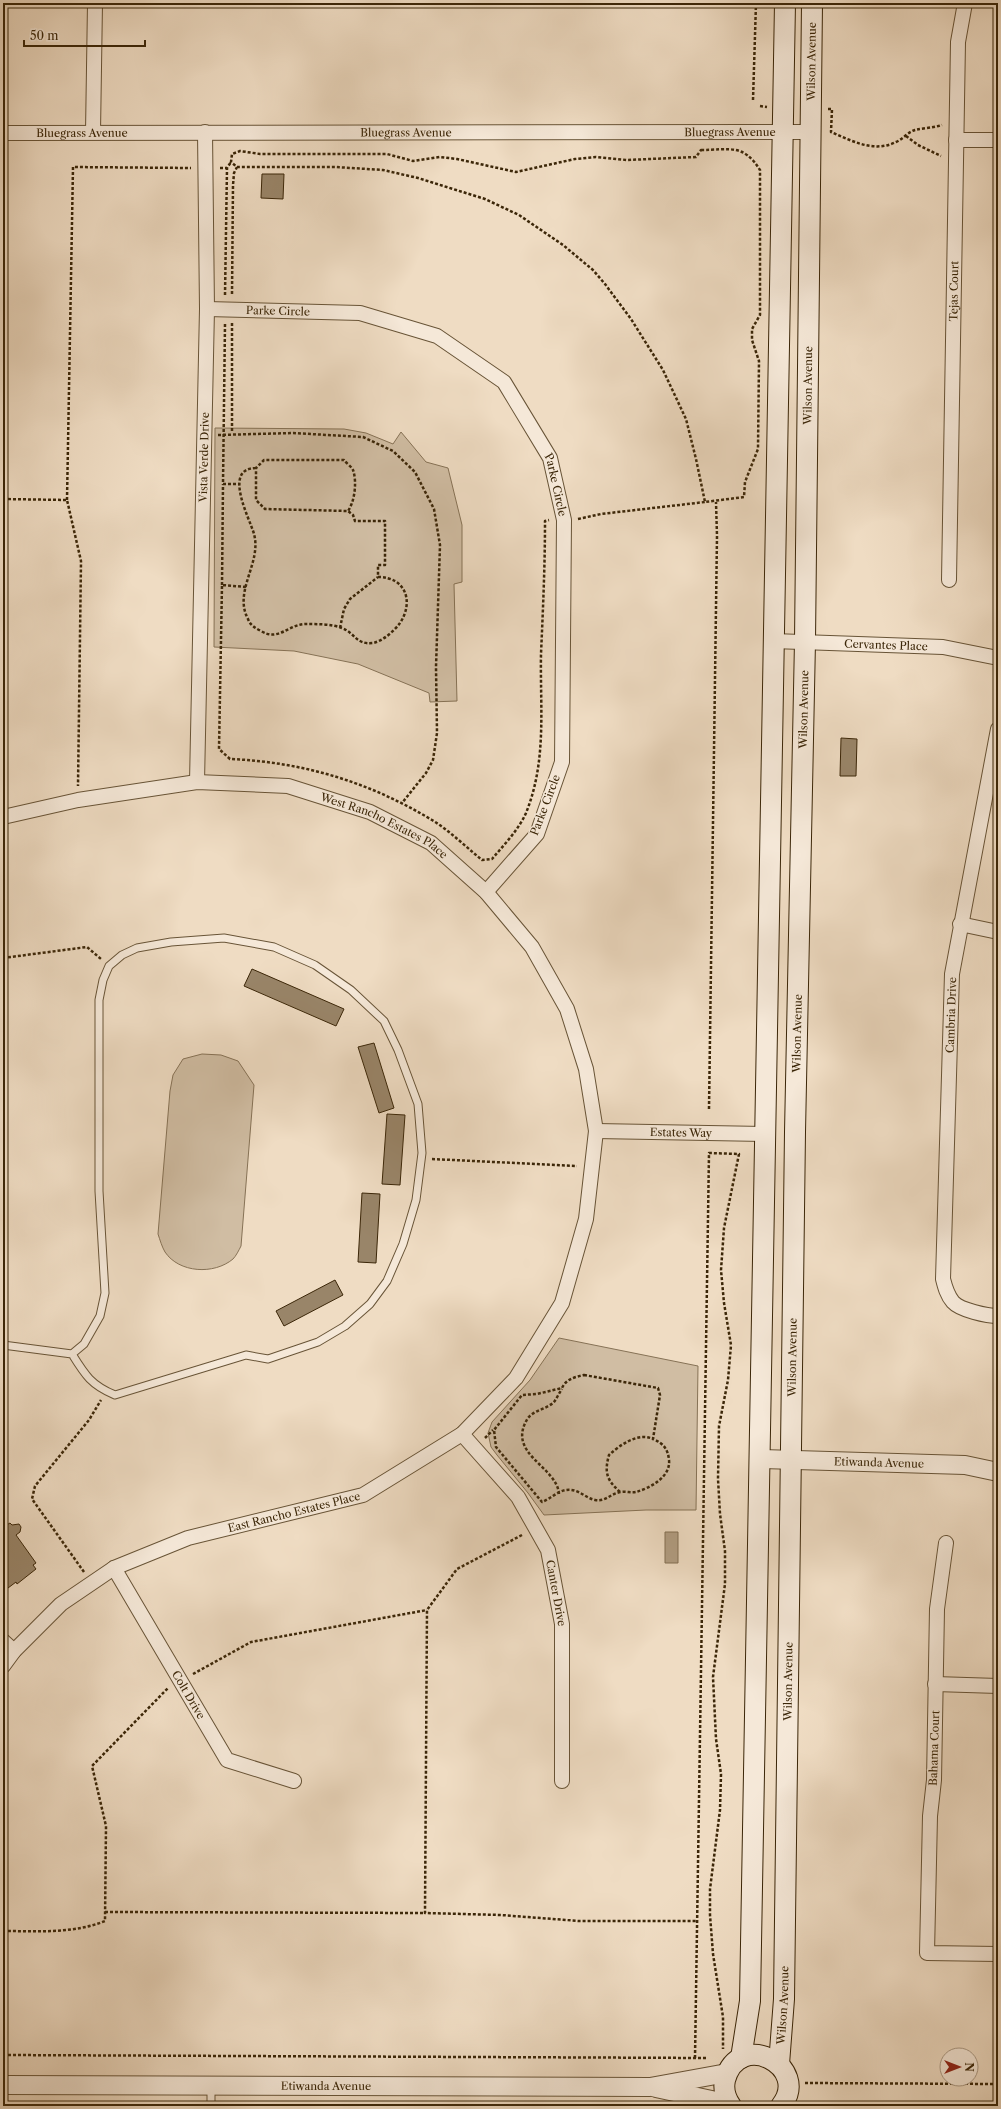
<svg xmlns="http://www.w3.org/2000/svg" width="1001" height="2109" font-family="'Libre Caslon Text',serif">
	<rect width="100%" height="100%" fill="#efdcc3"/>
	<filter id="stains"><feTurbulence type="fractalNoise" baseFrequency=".005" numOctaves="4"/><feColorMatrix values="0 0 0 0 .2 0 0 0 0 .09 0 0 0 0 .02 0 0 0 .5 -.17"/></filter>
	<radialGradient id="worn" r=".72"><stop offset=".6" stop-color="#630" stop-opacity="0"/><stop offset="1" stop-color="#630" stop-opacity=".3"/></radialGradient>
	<path fill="#d0bda3" stroke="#867256" d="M215,428L344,429L366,433L393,444L401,432L426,462L448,468L462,525V582L454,584L457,701L430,702L429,693L358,664L294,651L214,647Z
		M202,1054L221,1055L238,1061L254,1085L241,1246C239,1250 236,1256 233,1259C214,1275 179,1273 165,1252C162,1247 160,1240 158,1234L170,1091L173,1075L183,1059Z
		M559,1338L698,1366L696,1510H646L544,1515L528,1493L497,1455L491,1447L488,1433L492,1422L530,1380Z"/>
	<path fill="#b29e83" stroke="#826e52" d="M665,1532H678V1563H665Z"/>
	<path fill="#998569" stroke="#3b2608" d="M262,174H284L283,199L261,198Z
		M841,738L857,739L856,776H840Z
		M252,969L344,1009L336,1026L244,986Z
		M374,1043L394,1108L379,1113L358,1047Z
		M387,1114L405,1115L400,1185L382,1184Z
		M362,1193L380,1194L376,1263L358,1262Z
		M335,1280L343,1295L284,1326L276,1311Z
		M10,1523L12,1525L19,1524L21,1527L20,1532L16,1535L36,1563L33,1565L36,1569L17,1584L16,1582L8,1588L3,1581V1527Z"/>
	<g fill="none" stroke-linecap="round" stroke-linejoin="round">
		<g stroke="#685437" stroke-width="9">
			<path id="service" d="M3,1345L72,1354L84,1344L100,1316L105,1293L99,1191V1000L103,980L109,966L122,955L137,948L171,942L224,938L274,947L315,965L351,990L384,1021L398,1050L418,1104L422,1153L416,1200L403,1244L387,1281L370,1304L345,1326L318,1342L268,1359L246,1355L115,1395C91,1385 85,1375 72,1354
				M211,2086V2106"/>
		</g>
		<g stroke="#685437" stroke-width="16">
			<g id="minor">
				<path d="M93,132L95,3"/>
				<path id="s1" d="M3,133L810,132"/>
				<path d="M956,140H998"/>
				<path id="s2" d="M207,309L360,313L437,336L504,382L550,458L564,520L562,762L537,834L486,892"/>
				<path id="s3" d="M949,580L958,42L965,3"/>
				<path id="s4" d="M773,641L943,647L998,658"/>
				<path d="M998,729L952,974L943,1279C945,1287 947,1295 953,1302C960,1310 987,1316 998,1316"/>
				<path id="s5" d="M197,782L207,309L205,132"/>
				<path id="s6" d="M3,817L78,800L197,782L288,786L370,812L431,843L486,892L532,947L567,1009L586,1069L596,1131L586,1219L562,1303L516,1378L462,1434L363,1495L188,1538L114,1568L61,1604L14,1651L3,1666"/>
				<path d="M960,924L998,932"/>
				<path id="s7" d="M596,1131L766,1134"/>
				<path id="s8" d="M462,1434L518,1497L548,1550L562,1624V1781"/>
				<path d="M946,1543L937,1609L934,1780L930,1816L927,1953L998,1954"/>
				<path id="s9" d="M114,1568L227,1760L294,1781"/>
				<path d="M3,1641L14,1651"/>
				<path d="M935,1684L998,1686"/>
			</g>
		</g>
		<g stroke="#685437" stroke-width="20">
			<g id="tertiary">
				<path id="s10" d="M760,1459L965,1465L998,1472"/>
				<path id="s11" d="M3,2085L650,2087L727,2073"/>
				<path d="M656,2088L730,2104"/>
			</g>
		</g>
		<g stroke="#3b2608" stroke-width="22">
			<g id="secondary">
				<path d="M741,2058L750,2001L785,3"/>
				<path id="s12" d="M779,2064L784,1999L795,1132L805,641L812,3"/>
				<path d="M731,2106C726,2099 723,2089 725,2080C739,2028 812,2067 781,2106"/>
			</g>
		</g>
		<path stroke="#3b2608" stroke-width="2.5" stroke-dasharray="3 2" stroke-linecap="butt" d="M753,100L756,3
			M760,106L767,107
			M828,109H832L831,132C852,141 874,153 896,142C903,139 908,132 915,130C923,128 933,128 942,125
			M906,136L918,145L941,156
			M701,150C730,150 743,143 760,170V315L752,329V340L759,361L758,449L745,482L744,497L705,502L696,459L686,419L663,370L631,319L605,284L593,270L563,245L519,215L485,199L418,178L383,170L335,167H237L231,162L232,154L240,151L260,154H387L413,161L440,157L457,159L516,172L575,159L596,157L627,160L696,157Z
			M220,168H227
			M232,294L233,185L234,173L237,167
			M225,295L227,168L231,162
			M232,323V433
			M225,324L223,484H240
			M218,435L293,433L363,437L393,451L415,472L434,509L440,545L436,667L437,733L433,760L426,773L402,803
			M256,468C222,468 250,519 254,534C262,563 233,591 248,619C250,625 255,628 261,631C278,642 289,624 306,624C317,624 332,624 342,628C355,633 356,645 373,643C383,641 394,631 400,623C414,602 406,577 378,577V565H385V521H355L353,515L348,511L265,509L256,500V468L264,460H344C346,463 351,466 353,470C357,481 355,501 348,511
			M3,499L67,500L81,561L78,786
			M67,500L73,167L191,168
			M578,519L601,514L705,502
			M222,585L223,484
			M246,587L222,585L219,749L230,759C303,762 369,782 432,820C450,831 466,847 482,860L492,859C504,845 519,829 526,813C547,761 540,708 541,654C543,609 545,565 545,521L549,520
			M340,628L344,609L350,599L378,577
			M3,958L87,947L101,959
			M709,1109L717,536L716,502
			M432,1159L577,1166
			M584,1375L658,1388L660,1395L653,1439C663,1443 668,1449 669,1460C671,1477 650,1488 636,1492C631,1493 626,1491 621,1492C611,1493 606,1502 595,1500C585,1498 578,1488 566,1490C558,1491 550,1499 542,1502L496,1447L494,1430L522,1395L537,1394L562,1388C566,1379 575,1377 584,1375Z
			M485,1438L493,1430
			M620,1492C607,1480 604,1473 609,1455C620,1445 638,1432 653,1439
			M559,1494C557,1466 505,1454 528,1418C534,1410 547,1409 554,1402C557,1398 559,1393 562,1389
			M522,1535L457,1569L427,1610L425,1913L501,1915L579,1921H697
			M84,1572L32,1499L35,1486L89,1420L101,1400
			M193,1674L251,1642L427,1610
			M105,1912L425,1913
			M3,1931C37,1931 73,1934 105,1921L106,1826L92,1766L168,1688
			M3,2055L706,2058
			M695,2058L709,1153L739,1154L724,1228L721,1270L724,1303L731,1345L728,1380L719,1426L718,1479L720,1514L725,1551V1584L713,1677L716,1739L721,1774L720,1810L710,1889V1915L713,1954L723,2017V2049
			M805,2083L998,2084
			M547,2106L561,2105"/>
		<use href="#service" stroke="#f5e8d8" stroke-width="7"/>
		<use href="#minor" stroke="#f5e8d8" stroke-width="14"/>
		<use href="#tertiary" stroke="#f5e8d8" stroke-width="18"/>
		<use href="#secondary" stroke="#f5e8d8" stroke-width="20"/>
	</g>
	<g text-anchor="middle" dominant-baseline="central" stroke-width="3" stroke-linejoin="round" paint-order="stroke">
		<g font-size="11" fill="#3b2608" stroke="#f5e8d8">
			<text stroke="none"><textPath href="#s12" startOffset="2003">Wilson Avenue</textPath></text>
			<text stroke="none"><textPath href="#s1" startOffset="79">Bluegrass Avenue</textPath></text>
			<text stroke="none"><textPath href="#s1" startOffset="403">Bluegrass Avenue</textPath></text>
			<text stroke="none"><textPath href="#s1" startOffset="727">Bluegrass Avenue</textPath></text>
			<text stroke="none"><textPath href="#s3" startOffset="289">Tejas Court</textPath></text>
			<text stroke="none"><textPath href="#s2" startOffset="71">Parke Circle</textPath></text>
			<text stroke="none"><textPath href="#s12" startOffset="1679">Wilson Avenue</textPath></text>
			<text stroke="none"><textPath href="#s5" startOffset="325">Vista Verde Drive</textPath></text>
			<text stroke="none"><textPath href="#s2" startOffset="431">Parke Circle</textPath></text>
			<text stroke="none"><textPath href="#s4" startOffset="113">Cervantes Place</textPath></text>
			<text stroke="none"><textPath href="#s12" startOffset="1355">Wilson Avenue</textPath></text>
			<text transform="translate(545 805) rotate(-69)">Parke Circle</text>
			<text stroke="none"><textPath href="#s6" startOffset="393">West Rancho Estates Place</textPath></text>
			<text transform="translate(951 1015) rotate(-88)">Cambria Drive</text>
			<text stroke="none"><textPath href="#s12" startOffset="1031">Wilson Avenue</textPath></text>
			<text stroke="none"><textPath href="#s7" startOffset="85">Estates Way</textPath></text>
			<text stroke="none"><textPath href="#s12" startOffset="707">Wilson Avenue</textPath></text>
			<text stroke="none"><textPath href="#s10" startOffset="119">Etiwanda Avenue</textPath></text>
			<text transform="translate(294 1512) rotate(-14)">East Rancho Estates Place</text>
			<text stroke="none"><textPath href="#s8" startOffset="189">Canter Drive</textPath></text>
			<text stroke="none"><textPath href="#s12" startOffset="383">Wilson Avenue</textPath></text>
			<text stroke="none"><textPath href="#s9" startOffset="147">Colt Drive</textPath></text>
			<text transform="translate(934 1748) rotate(-88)">Bahama Court</text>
			<text stroke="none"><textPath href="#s12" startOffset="59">Wilson Avenue</textPath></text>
			<text stroke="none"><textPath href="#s11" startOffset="323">Etiwanda Avenue</textPath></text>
		</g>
	</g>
	<rect width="1001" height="2109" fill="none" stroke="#efdcc3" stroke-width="16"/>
	<rect x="4" y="4" width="993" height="2101" fill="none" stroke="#3b2608" stroke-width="2"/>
	<rect x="8" y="8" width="985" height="2093" fill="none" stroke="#3b2608"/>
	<g transform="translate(959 2067) rotate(90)"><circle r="19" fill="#f5e8d8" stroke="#ab9a85"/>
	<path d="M0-3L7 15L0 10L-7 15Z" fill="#8f2418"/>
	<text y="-6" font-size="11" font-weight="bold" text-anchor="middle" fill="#3b2608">N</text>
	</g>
	<path d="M24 40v6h121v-6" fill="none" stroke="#3b2608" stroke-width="2"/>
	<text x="30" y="40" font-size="12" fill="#3b2608" stroke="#f5e8d8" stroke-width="3" paint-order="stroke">50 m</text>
	<rect width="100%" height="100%" filter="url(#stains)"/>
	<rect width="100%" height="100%" fill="url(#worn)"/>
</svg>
